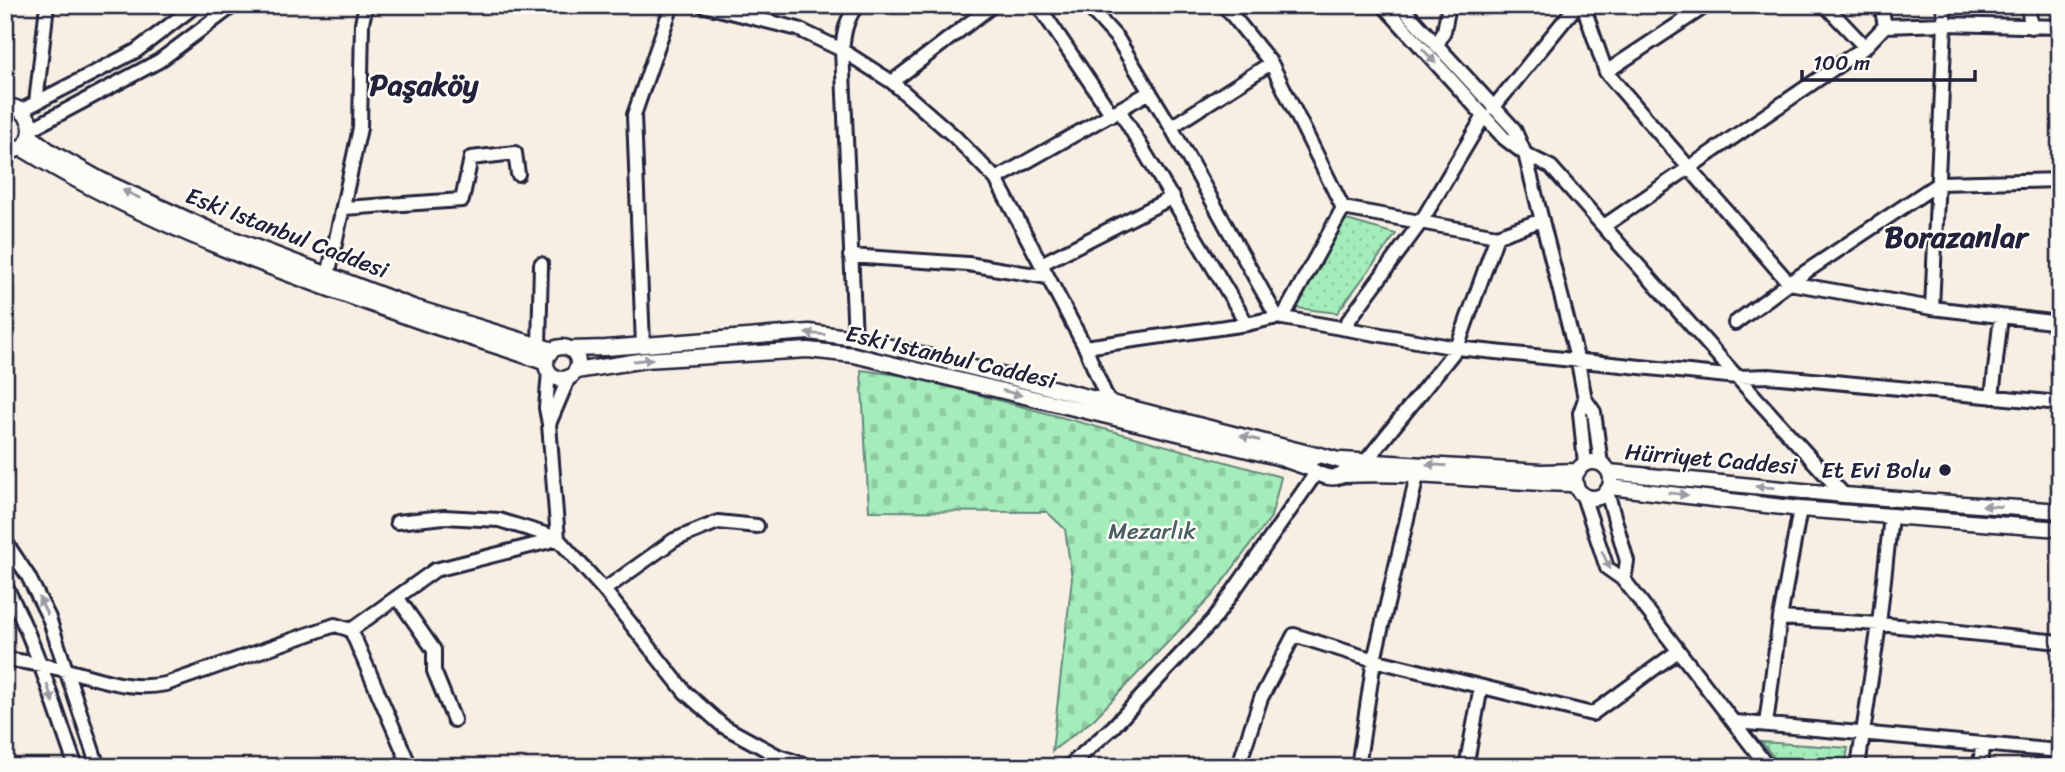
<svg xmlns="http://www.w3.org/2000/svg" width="2065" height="772" font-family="Sriracha,sans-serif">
	<defs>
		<pattern id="grass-dots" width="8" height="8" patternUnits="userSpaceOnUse" patternTransform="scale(1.75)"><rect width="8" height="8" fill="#a4edba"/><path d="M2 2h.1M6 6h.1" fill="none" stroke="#8dcba1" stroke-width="1.8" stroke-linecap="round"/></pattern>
		<pattern id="cemetery-stones" width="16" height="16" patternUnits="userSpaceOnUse" patternTransform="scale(1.75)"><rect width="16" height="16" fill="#a4edba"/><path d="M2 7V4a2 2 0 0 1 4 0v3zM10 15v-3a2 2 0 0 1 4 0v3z" fill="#8dcba1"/></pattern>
	</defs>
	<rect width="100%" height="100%" fill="#f8efe4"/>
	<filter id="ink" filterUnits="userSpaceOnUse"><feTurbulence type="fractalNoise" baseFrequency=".0143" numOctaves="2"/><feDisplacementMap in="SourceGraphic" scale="14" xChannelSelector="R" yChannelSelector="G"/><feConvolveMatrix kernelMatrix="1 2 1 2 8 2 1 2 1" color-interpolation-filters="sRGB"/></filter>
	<g filter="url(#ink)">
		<path fill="url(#grass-dots)" stroke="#63887a" stroke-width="2" d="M1343,219L1396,234L1337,313L1296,308Z
			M1761,742L1848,748L1845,767H1782Z"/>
		<path fill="url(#cemetery-stones)" stroke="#63887a" stroke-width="2" d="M861,370L913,377L1281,477L1271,517L1212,596L1093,720L1052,751L1072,578L1065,529L1047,512L869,511Z"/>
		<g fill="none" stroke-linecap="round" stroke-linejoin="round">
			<g stroke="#22223b" stroke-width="18">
				<path id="minor" d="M702,5L798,29L842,50L892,82L955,137L996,179L1085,347L1108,401
					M1038,5L1112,115
					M1087,5L1117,38L1171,127L1271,63L1343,208L1497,236L1542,220
					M1224,5L1271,63
					M1383,5L1504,138L1525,154L1551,167L1737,377L1844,495
					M1400,5L1514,129L1525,154L1578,362L1585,399
					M1583,5L1606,72L1707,5
					M1825,5L1865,47
					M1881,5L1885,26
					M1943,5L1945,24L1932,308L2060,323
					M2028,5L2031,27
					M1437,46L1444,31L1449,5
					M1606,72L1789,283L1932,308
					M892,82L993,5
					M36,103L47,5
					M1493,108L1577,5
					M22,110L136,51L196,5
					M1120,111L1247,324
					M1171,127L1277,317L1457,348L1737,377L1769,376L2060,403
					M31,129L159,61L234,5
					M996,179L1150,92
					M344,208L462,200L471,158L515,153L518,174
					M1604,226L1865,47L1885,26L1945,24L2060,27
					M850,256L968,264L1048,277
					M1041,264L1173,197
					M328,276L360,128L362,23L366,5
					M1283,317L1343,208
					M1735,323L1789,283L1939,183L2060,180
					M1343,328L1421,222L1484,116
					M855,338L842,50C844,32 846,20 857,5
					M539,345L541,264
					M643,345L634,115L672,5
					M1085,347L1247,324L1277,317
					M549,371L546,408L549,424L569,377
					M1992,397L2001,316
					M549,424L558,539L604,590L685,692L723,726L778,756L811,767
					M1366,461L1457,348L1497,236
					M1585,464L1580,413L1585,399L1594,412L1601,464
					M1583,496L1607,568L1624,580L1627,561L1607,492
					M397,522L444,517L499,520L558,538
					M5,541L28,576L49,618L98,767
					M1624,580L1768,767
					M5,585C36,642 54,706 76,767
					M604,590L674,540L718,522L757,526
					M397,597L434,650V671L454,720
					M1780,618L1879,624L2060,642
					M351,630L408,762L392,767
					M5,659C27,662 49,666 70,671C104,680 130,691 166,684L335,625L351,630L435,570L558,539
					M1736,722L2060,751
					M1766,724L1780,618L1800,509
					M1068,767L1113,727L1214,619L1316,473
					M1238,767L1261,698L1294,635L1374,660L1592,714L1678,651
					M1358,767L1374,660L1417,476
					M1466,767L1481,687
					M1858,767L1879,624L1891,516
					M1980,767L1982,746"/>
			</g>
			<g stroke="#22223b" stroke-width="19">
				<path id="major" d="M5,106C39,107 40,151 5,152
					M30,136L51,152L101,180L215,232L413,307L553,350
					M21,148C146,225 287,275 425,323C466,337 506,348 546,363
					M546 363a16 16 0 1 1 32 0a16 16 0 1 1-32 0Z
					M571,349L606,348L809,332L855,338L1316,455
					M576,371L645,360L808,350L854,355L1277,457L1309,468
					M1320,455L1345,462L1347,468C1342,484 1316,477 1308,466L1310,459Z
					M1342,460L1541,472L1578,471
					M1575 480a18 18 0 1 1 36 0a18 18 0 1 1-36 0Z
					M1609,472L1844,495L2060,511
					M1344,475C1421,471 1498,483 1575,484
					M1610,487L1800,509L2060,529"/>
			</g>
			<use href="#minor" stroke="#fdfcf7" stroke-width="12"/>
			<use href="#major" stroke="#fdfcf7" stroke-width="14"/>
		</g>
		<defs><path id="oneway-solid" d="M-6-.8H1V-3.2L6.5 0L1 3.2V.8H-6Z" transform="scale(1.75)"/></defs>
		<g fill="#9a9aa2">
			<use href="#oneway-solid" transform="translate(1429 56) rotate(48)"/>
			<use href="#oneway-solid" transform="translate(131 194) rotate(-154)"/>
			<use href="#oneway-solid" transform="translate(815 334) rotate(-176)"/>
			<use href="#oneway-solid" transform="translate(643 360) rotate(-6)"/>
			<use href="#oneway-solid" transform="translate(1012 393) rotate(14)"/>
			<use href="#oneway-solid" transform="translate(1250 438) rotate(-166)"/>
			<use href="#oneway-solid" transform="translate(1436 465) rotate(-176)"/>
			<use href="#oneway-solid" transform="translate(1765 487) rotate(-175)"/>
			<use href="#oneway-solid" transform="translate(1678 494) rotate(7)"/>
			<use href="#oneway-solid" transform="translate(1992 506) rotate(-176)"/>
			<use href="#oneway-solid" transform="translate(1606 560) rotate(65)"/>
			<use href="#oneway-solid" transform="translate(43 606) rotate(-116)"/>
			<use href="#oneway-solid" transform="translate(50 693) rotate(71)"/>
		</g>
	</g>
	<circle fill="#22223b" stroke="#fdfcf7" stroke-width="2.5" cx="1945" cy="470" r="7"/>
	<g text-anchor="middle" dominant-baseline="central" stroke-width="5" stroke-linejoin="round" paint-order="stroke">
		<g font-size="23" fill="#22223b" stroke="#fdfcf7">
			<text transform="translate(287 233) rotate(21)">Eski Istanbul Caddesi</text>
			<text transform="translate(951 357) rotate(13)">Eski Istanbul Caddesi</text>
			<text transform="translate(1711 459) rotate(5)">Hürriyet Caddesi</text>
		</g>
		<g font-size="23" fill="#22223b" stroke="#fdfcf7" text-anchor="end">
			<text x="1931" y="470">Et Evi Bolu</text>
		</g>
		<g font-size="23" fill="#495f61" stroke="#fdfcf7">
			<text x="1152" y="531">Mezarlık</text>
		</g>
		<g font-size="30" font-weight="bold" fill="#22223b" stroke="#fdfcf7">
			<text x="424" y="85">Paşaköy</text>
			<text x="1956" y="237">Borazanlar</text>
		</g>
	</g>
	<rect width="2065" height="772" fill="none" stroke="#fdfcf7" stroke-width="28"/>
	<rect x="14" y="14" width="2037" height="744" fill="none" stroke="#22223b" stroke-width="2.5" filter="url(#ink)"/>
	<path d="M1802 70v10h173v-10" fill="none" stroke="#22223b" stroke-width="3.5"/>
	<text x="1813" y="70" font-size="21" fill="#22223b" stroke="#fdfcf7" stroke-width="5" paint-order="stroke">100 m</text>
</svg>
